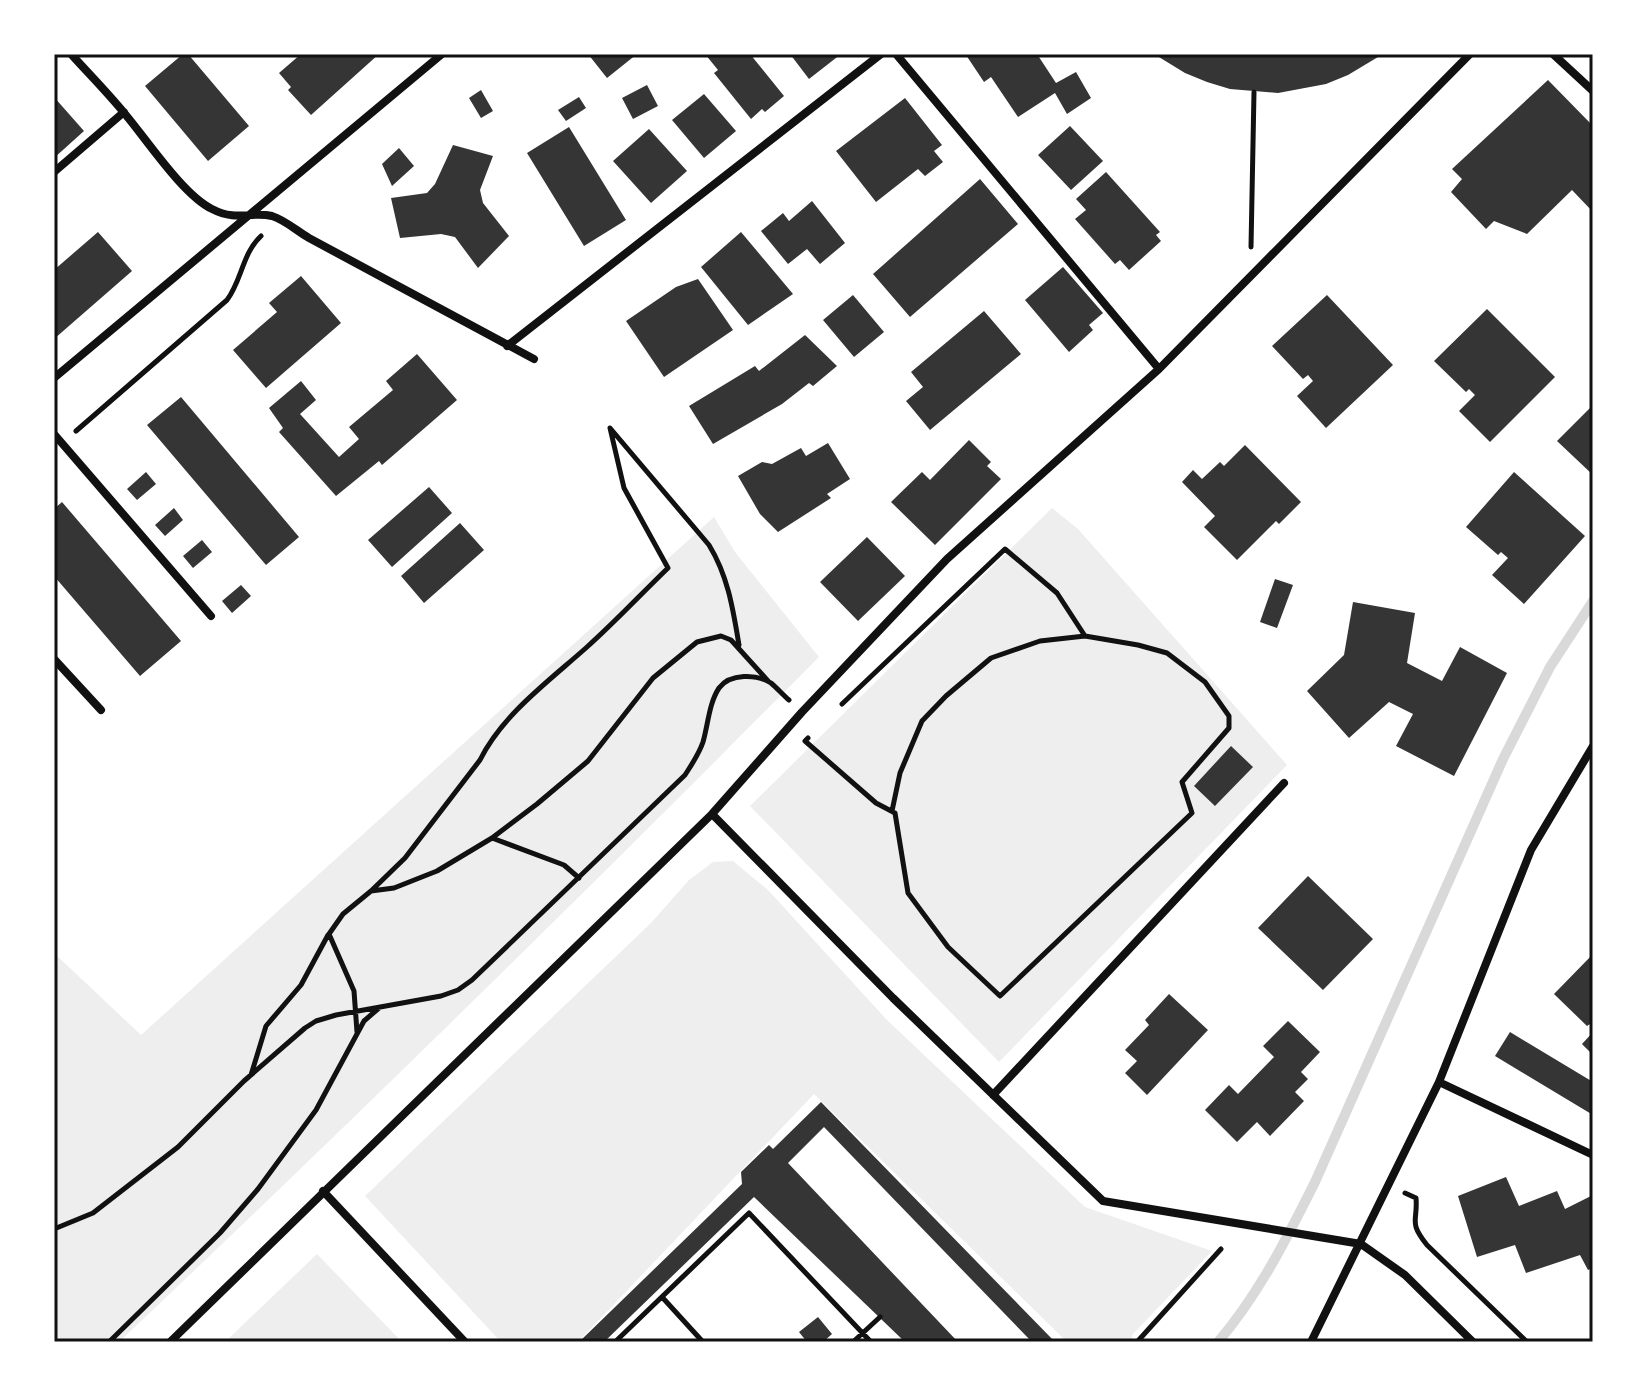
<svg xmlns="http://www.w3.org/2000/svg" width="1647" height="1396" font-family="'Asap Condensed',sans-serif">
	<rect width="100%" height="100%" fill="#fff"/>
	<path fill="#eee" d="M1052,508L1078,529L1287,765L999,1062L750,806Z
		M714,517L735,552L819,657C589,889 356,1118 119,1342H54V953L141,1035Z
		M733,861L768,890L887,1020L1085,1207L1212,1251L1133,1334L1130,1342H1067L814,1094L578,1342H501L365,1196L651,923L689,880L713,862Z
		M317,1254L402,1342H225Z"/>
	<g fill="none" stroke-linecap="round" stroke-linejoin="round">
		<path stroke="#d9d9d9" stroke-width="10" d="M1218,1342C1259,1294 1287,1238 1315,1182L1503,759L1550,667L1593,601"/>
	</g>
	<path fill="#353535" d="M183,54H188L249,126L208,161L145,86Z
		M301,54H379L311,115L288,90L291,87L279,73Z
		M588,54H637L607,78Z
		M705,54H750L784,96L765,112L762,109L751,119L714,73L718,70Z
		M790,54H841L809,79Z
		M968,54H1037L1056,83L1076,72L1091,98L1067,114L1055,93L1018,117L991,77L984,82L966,55Z
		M1154,54H1383L1348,75L1326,84L1278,93L1230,89L1207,82L1185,73Z
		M1548,80L1593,126V212L1572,190L1527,234L1494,221L1486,229L1451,192L1462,179L1452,169Z
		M647,85L658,106L633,119L622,98Z
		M481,90L493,111L481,118L469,98Z
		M704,94L736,131L704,158L672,120Z
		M54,97L84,131L54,158Z
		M579,97L586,108L566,121L558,110Z
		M905,98L942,145L934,151L943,162L925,176L918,169L876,202L836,151Z
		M1070,126L1103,161L1071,190L1038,155Z
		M569,127L626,220L584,246L527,153Z
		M649,129L687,171L651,203L613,161Z
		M453,145L493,156L480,190L483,203L509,236L478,268L455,237L441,234L400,238L391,198L427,193L435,184Z
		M399,148L414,166L392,186L382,164Z
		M1106,172L1160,232L1156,235L1161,241L1129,270L1120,260L1115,264L1075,219L1086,210L1076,199Z
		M980,179L1018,224L910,317L873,274Z
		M812,201L845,243L820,264L807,249L788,264L761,231L783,213L789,221Z
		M98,232L132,271L54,339V270Z
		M741,232L793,294L748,325L701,267Z
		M1063,267L1103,313L1089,325L1093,330L1069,352L1025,300Z
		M301,276L341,323L266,388L233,350L277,312L269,303Z
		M698,279L733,330L664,377L626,321L676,287Z
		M853,295L884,332L854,357L823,320Z
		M1327,295L1393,365L1326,428L1297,396L1313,381L1308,375L1303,379L1272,346Z
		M1487,309L1555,377L1490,442L1459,411L1475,395L1469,389L1466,392L1434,361Z
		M984,311L1021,354L930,430L906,401L923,387L911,372Z
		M805,335L837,366L813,386L809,383L782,404L713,444L689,406L755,366L759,371Z
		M417,354L457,400L382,465L379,461L336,496L279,432L283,428L269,408L301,381L316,400L300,414L339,457L359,439L349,427L393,390L386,381Z
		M181,397L299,537L266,565L147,425Z
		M1591,407L1593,410V475L1557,441Z
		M969,440L991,462L987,466L1001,479L935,545L891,502L922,472L930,480Z
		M828,443L850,479L827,494L831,498L778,532L760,514L738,476L762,462L772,464L801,448L806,456Z
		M1245,445L1301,502L1279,524L1276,521L1237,560L1204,527L1215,516L1182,482L1193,470L1202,479L1220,462L1224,466Z
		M146,472L156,484L137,500L127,489Z
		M1514,472L1585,536L1524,604L1492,575L1508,558L1501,552L1498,555L1466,527Z
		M429,487L452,513L392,567L368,540Z
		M62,502L181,641L140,676L54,576V509Z
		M174,508L183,520L165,536L155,525Z
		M460,523L484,550L424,603L401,576Z
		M867,537L905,576L858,621L820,582Z
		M202,540L212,552L193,568L183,556Z
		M1275,579L1293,585L1277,628L1260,622Z
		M241,585L251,596L232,613L222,601Z
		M1353,602L1415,613L1407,663L1442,681L1460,647L1507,673L1454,776L1396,746L1413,714L1389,702L1349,738L1307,691L1344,655Z
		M1231,746L1253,767L1215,806L1194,786Z
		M1308,876L1373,939L1323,990L1258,928Z
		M1593,954V1022L1587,1026L1554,994Z
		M1169,994L1208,1030L1147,1095L1125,1073L1137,1061L1125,1050L1149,1025L1145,1020Z
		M1288,1021L1320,1052L1301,1072L1308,1079L1295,1092L1304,1101L1270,1136L1257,1122L1237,1142L1205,1110L1229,1085L1238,1094L1274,1057L1263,1046Z
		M1510,1032L1593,1082V1115L1495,1056Z
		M1593,1032V1055L1582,1044Z
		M821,1102L1055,1342H1032L824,1127L788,1163L958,1342H905L754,1197L604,1342H579L742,1184L741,1172L769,1145L773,1149Z
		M1506,1177L1519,1206L1557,1191L1565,1209L1593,1195V1268L1588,1270L1580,1255L1526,1273L1515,1245L1477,1257L1458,1196Z
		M818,1317L832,1334L823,1342H807L799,1332Z"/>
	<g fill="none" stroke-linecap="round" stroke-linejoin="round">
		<path stroke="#111" stroke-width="5" d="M1251,247L1254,92
			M76,431L227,300C242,280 242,254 261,236
			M808,738L805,741L876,803L895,813L908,893L948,947L1000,996L1192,813L1182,782L1229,728V716L1205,682L1167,653L1138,645L1085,636L1057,593L1005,549L842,704
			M892,811L900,773L922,721L946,696L991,658L1040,641L1085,636
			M492,838L564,865L579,878
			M371,891L405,858L480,760C503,714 549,681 587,647C615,622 641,594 668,568L624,488L610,428L709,545C728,576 733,609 739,645
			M357,1032L354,991L329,934L343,914L371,891L394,888L437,871L492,838L537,804L588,761L653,678L697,642L721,636L731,640L768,681
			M251,1075L266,1026L301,985L328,935
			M1405,1193L1416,1198C1418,1222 1408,1221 1427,1245L1527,1342
			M54,1229L93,1213L178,1147L244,1081L305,1028L316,1021L336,1015L441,996L458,990L472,980L685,775C692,764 699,754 703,742C708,725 709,703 719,688C730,673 757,674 771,683C777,688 783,695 789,700
			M662,1297L703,1342
			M109,1342L220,1233L258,1189L316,1110L364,1021L379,1008
			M615,1342L749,1213L871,1342
			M853,1342L880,1317
			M1137,1342L1221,1249"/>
		<path stroke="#111" stroke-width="8" d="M71,54C89,74 108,93 125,114C147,140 183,195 212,209C237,222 251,211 272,216C285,220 297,231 309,238L534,359
			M896,54L1159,369
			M1553,54L1593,91
			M54,172L124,112
			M507,346L881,54
			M54,378L442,54
			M54,434L211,616
			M54,659L101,710
			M712,814L893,998L1103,1201L1361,1244L1405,1275L1473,1342
			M1439,1082L1593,1155
			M993,1095L1284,783
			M323,1191L465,1342
			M170,1342L712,814L802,712L947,559L1159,369L1470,54
			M1311,1342L1439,1082L1531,850L1593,746"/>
	</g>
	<rect width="1647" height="1396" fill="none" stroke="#ffffff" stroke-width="112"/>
	<rect x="56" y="56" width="1535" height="1284" fill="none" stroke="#111" stroke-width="3"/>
</svg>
